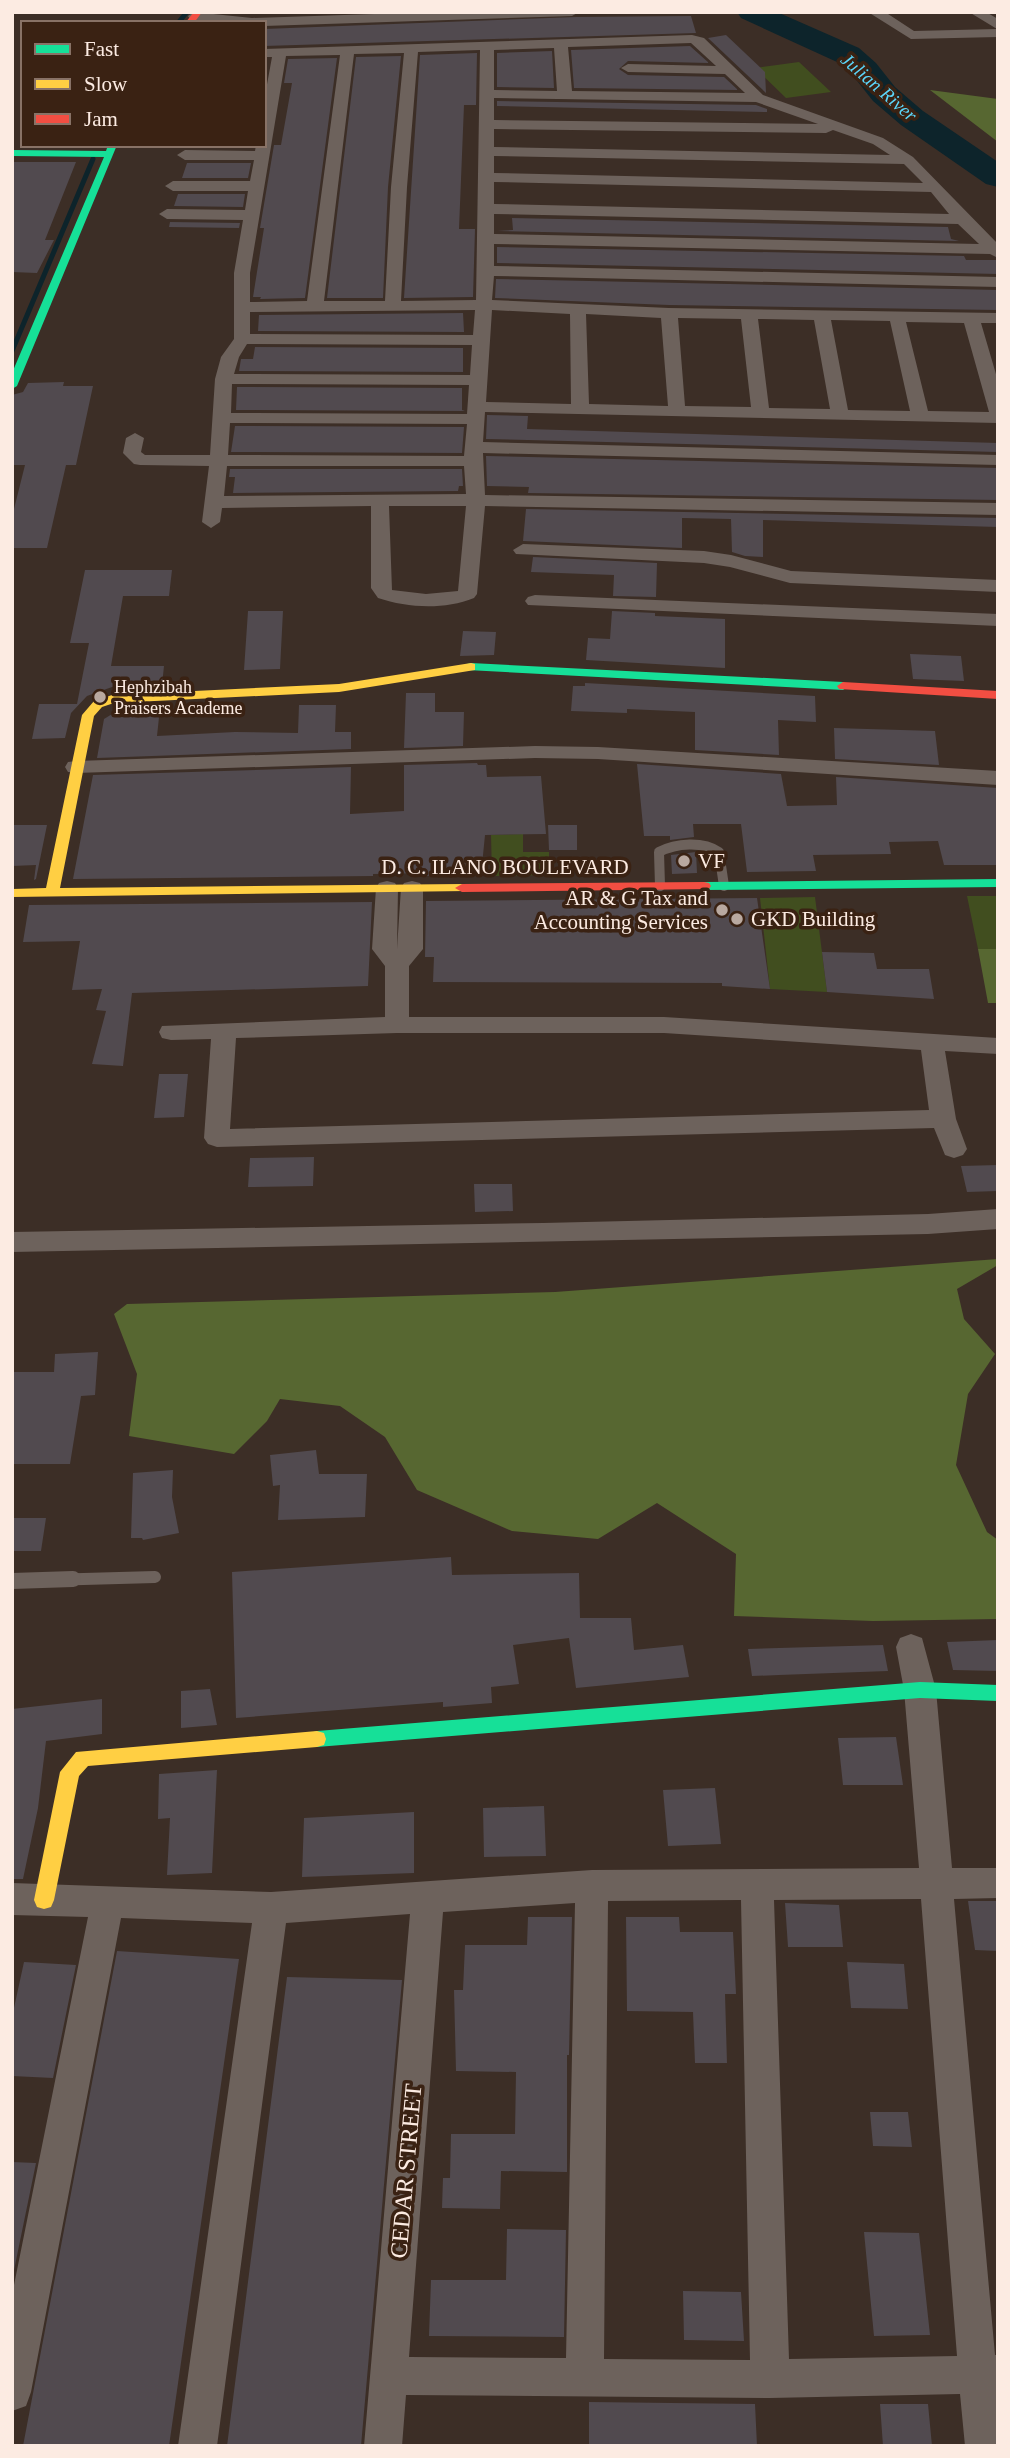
<svg xmlns="http://www.w3.org/2000/svg" width="1010" height="2458" font-family="Georgia,serif">
	<rect width="100%" height="100%" fill="#3c2e26"/>
	<path fill="#414e1f" d="M799,62L831,92L786,98L755,68Z
		M523,834V852H549V875L492,876L491,835Z
		M967,896H998V949H978Z
		M815,897L827,992L770,989L760,898Z"/>
	<path fill="#576731" d="M930,90L998,99V142Z
		M978,949H998V1003H988Z
		M998,1259V1265L957,1289L964,1319L995,1354L968,1394L956,1465L987,1532L998,1540V1619L873,1621L734,1616L736,1554L657,1503L598,1539L512,1531L417,1490L385,1437L340,1406L280,1399L267,1421L234,1454L129,1436L137,1374L114,1314L127,1304L555,1292Z"/>
	<g fill="none" stroke-linecap="round" stroke-linejoin="round">
		<path stroke="#0d242b" stroke-width="5" d="M178,23L187,12
			M12,351L93,159"/>
		<path fill="#0d242b" fill-rule="evenodd" d="M737,12H777L859,48L876,63L895,87L923,111L998,162V187L986,184L901,125L873,101L854,77L837,62L741,18Z"/>
	</g>
	<path fill="#514a4f" d="M691,16L696,33L264,46V29L576,17Z
		M726,35L765,72L766,93L708,38Z
		M690,46L709,63L628,61L619,69L628,75L724,77L738,90L574,88L571,50Z
		M552,51L554,88L497,87V53Z
		M477,53L476,105H464L459,229H475L473,297L404,298L420,55Z
		M401,56L388,187L383,298H327L356,57Z
		M337,58L305,298L260,299L261,297H253L264,228H260L274,145H281L292,83H284L288,59Z
		M497,101L756,105L767,109V112L497,106Z
		M12,162H76L45,240H54L37,273L12,272Z
		M187,163H251L248,178H182Z
		M178,194H245L243,207L174,206Z
		M512,218L948,227L951,239L959,241L497,231L513,230Z
		M170,222L240,223L239,228L169,227Z
		M497,247L964,256L966,260H998V274L497,263Z
		M496,279L998,290V310L669,305L495,298Z
		M463,313L464,332L258,331L259,315Z
		M255,347L463,348V372L239,371L241,359H253Z
		M64,382L63,386H93L76,465H66L47,548H12V517L25,465H12V395L23,392L28,383Z
		M237,387L462,388V410L465,411L236,410Z
		M487,415L528,416L527,429L998,443V452L486,439Z
		M235,426L464,427L462,453L233,452H231Z
		M486,456L998,468V500L528,493L529,487L487,486Z
		M230,469H462L463,486H459L458,491L233,493L235,477H229Z
		M526,509L998,518V527L763,520V557L745,556L732,552L731,519L682,518V548L523,541Z
		M533,557L657,563L656,597L613,596L614,575L531,572Z
		M85,570H172L169,596H123L111,666H164L162,685L112,687L87,696L71,713L65,738L32,739L39,704H77L89,643H70Z
		M248,611H283L280,669L244,670Z
		M612,611L655,613V616L725,619V668L586,660L588,638L610,639Z
		M463,631L496,632L494,655L460,656Z
		M910,654L961,656L964,681L913,679Z
		M585,683L815,696L816,722L778,720L779,755L695,750V712L627,709V713L571,711L573,686H585Z
		M406,693H435V712H464L463,746L404,748Z
		M299,705H336L335,732H351V749L97,758L104,719L117,711L160,708L157,736L235,732L298,733Z
		M834,728L935,731L939,765L835,759Z
		M477,763L478,765H486L487,777L541,776L546,834L485,835L481,875L426,876V873L373,874V876L73,879L93,775L351,767L350,814L404,811V765Z
		M637,764L781,774L787,806L837,805L836,777L998,788V865H944L938,841L889,842L891,854L813,855L816,871L747,872L741,824H693L694,837L670,840V836H644Z
		M12,825H47L36,879L34,880L36,865L12,866Z
		M548,825H577V850H549Z
		M696,852L697,873L672,874L671,855Z
		M757,898L770,989L722,986V983L433,982L434,957H425L426,901Z
		M372,902L368,986L132,993L123,1066L92,1064L106,1011L96,1010L102,989L72,990L80,941L23,942L29,905Z
		M822,952L874,953L877,969H929L934,999L827,992Z
		M159,1074H188L184,1117L154,1118Z
		M314,1157L313,1186L248,1187L250,1158Z
		M998,1165V1191L967,1192L961,1166Z
		M474,1184H512L513,1211L475,1212Z
		M98,1352L95,1395L81,1396L70,1464H12V1372H54L55,1354Z
		M316,1450L319,1474H367L365,1517L278,1520L280,1485L273,1486L270,1455Z
		M173,1470L172,1497L179,1533L143,1540L142,1538H131L133,1473Z
		M12,1518H46L41,1551H12Z
		M451,1557L452,1575L579,1573L580,1618H631L634,1650L683,1645L689,1677L576,1688L569,1638L513,1645L519,1684L491,1687L492,1703L443,1707V1702L236,1718L232,1572Z
		M998,1640V1671L953,1670L947,1642Z
		M883,1645L888,1671L779,1675L752,1676L748,1649Z
		M210,1689L217,1725L181,1728V1691Z
		M102,1699V1734L46,1741L38,1808L23,1879H12V1709Z
		M896,1737L903,1785H843L838,1738Z
		M217,1770L212,1873L167,1875L170,1818L158,1819L159,1774Z
		M715,1788L721,1844L668,1846L663,1790Z
		M544,1806L546,1856L484,1857L483,1808Z
		M414,1812V1873L302,1877L304,1818Z
		M968,1901H998V1951L975,1950Z
		M785,1903L839,1905L843,1947H788Z
		M528,1917H572L569,2055H567V2172L501,2171L500,2209L442,2208L443,2178H450L451,2134H515L516,2072L456,2071L454,1990H463L465,1945H527Z
		M626,1917H679L680,1932H733L736,1994H725L727,2063H695L693,2012L627,2011Z
		M117,1951L239,1959L169,2446H23Z
		M24,1962L76,1965L53,2078L12,2076V2017Z
		M847,1962L904,1964L908,2009L851,2008Z
		M287,1977L402,1980L361,2446H227Z
		M870,2112H908L912,2147L873,2146Z
		M12,2162L36,2163L12,2280Z
		M507,2229L566,2230L564,2337L429,2336L431,2280H506Z
		M864,2232L919,2233L930,2335L874,2336Z
		M683,2291L741,2292L744,2341L684,2340Z
		M589,2402L755,2404L757,2446H589Z
		M880,2404H928L932,2446H883Z"/>
	<g fill="none" stroke-linecap="round" stroke-linejoin="round">
		<path stroke="#6d625c" stroke-width="10" d="M660,886L659,852C676,843 703,841 719,852L724,886"/>
		<path stroke="#6d625c" stroke-width="12" d="M12,1581L155,1577"/>
		<path stroke="#6d625c" stroke-width="16" d="M12,1581L73,1579"/>
		<path fill="#6d625c" fill-rule="evenodd" d="M194,12L252,18L434,12H579L572,16L264,26V23H220L190,19L188,16Z
			M868,12H885L914,31L997,29L969,12H986L998,19V37L911,39Z
			M692,35L704,38L763,95L883,138L913,157L998,244V258L990,254L494,244V266L998,277V287L494,276L492,300L669,308L998,313V323H981L998,381V423L485,412L483,442L998,455V465L483,453L485,495L998,503V515L485,506L477,594L474,598C444,610 408,608 378,598L371,588V506L222,508L220,522L211,528L202,522L209,466L140,465L134,464L123,453L126,438L135,433L144,438L141,452L145,455H210L215,379L221,357L234,339V273L243,220L167,219L159,214L167,209L245,210L248,191H173L165,186L173,181H250L254,160H185L177,155L185,150L255,151L256,145H264V101L272,57H264V49ZM691,43L716,66L628,64L621,68L628,72L725,74L745,93L572,91L568,47ZM554,48L557,91L494,90V50ZM480,50L476,300L401,301L407,187L418,52ZM404,53L391,187L385,301H324L354,54ZM340,55L307,301L250,302V273L286,56ZM494,98L756,102L818,124L494,120ZM494,129L826,133L833,130L873,144L890,155L494,147ZM494,156L904,164L923,183L494,173ZM494,182L931,192L949,214L494,204ZM494,214L958,224L979,244L494,234ZM475,310L473,335L250,334V312ZM492,310L570,314L571,404L486,402ZM586,314L661,318L668,406L589,404ZM678,318L741,319L751,407L685,406ZM758,319L814,320L830,409L769,408ZM831,320L890,321L910,411L848,410ZM906,322L964,323L989,412L928,411ZM247,344L472,345L470,375L234,374L239,357ZM232,384L469,385L467,414L231,413ZM230,423L467,424L464,456L228,455ZM227,466H464L466,494L224,496ZM389,506H466L458,591L426,594L392,590Z
			M523,544L704,551L731,555L791,571L998,580V592L790,583L730,567L704,563L516,554L513,550Z
			M535,595L998,614V626L528,605L525,601L528,597Z
			M535,746L598,747L998,771V785L598,759L535,758L76,773L68,772L65,767L68,762L76,761Z
			M387,881L395,883L398,888L397,949L401,888L404,883L412,881L420,883L423,888V949L409,966V1017H664L998,1038V1054L945,1051L956,1119L967,1149L963,1155L954,1158L945,1155L934,1128L217,1147L208,1144L204,1138L211,1039L171,1040L162,1038L159,1032L162,1026L385,1017V966L372,949L376,888L379,883ZM397,1033H664L921,1050L929,1110L230,1129L236,1038Z
			M998,1209V1229L928,1234L12,1252V1232L543,1223L928,1214Z
			M911,1634L922,1638L936,1690L952,1868H998V1898L954,1899L995,2355H998V2446H965L960,2394L770,2398L406,2395L402,2446H364L410,1914L286,1923L217,2446H178L252,1923L121,1918L31,2392L26,2406L12,2411V2295L88,1917L12,1915V1883L271,1892L592,1870L919,1868L904,1690L896,1647L900,1638ZM921,1899L957,2356L789,2359L774,1900ZM741,1900L750,2360L604,2359L608,1901ZM575,1903L566,2358L409,2357L443,1912Z"/>
		<path fill="#16e098" fill-rule="evenodd" d="M108,145H117L17,386L12,389V373L104,157L12,156V150L106,151Z
			M471,663L843,682L849,686L843,690L467,670V664Z
			M998,879V887L704,890L697,886L704,882Z
			M920,1682L998,1685V1701L920,1698L317,1747L310,1745L308,1739L310,1733L317,1731Z"/>
		<path fill="#ffcf43" fill-rule="evenodd" d="M471,663L475,664V670L339,692L114,703L102,707L94,716L60,888L462,884L467,885L469,888L467,891L12,897V889L46,888L82,715L94,701L112,695L339,684Z
			M317,1731L324,1733L326,1739L324,1745L317,1747L88,1766L79,1776L54,1900L51,1907L44,1909L37,1907L34,1900L60,1772L76,1752Z"/>
		<path fill="#f24e42" fill-rule="evenodd" d="M194,12H202L194,23H185Z
			M843,682L998,691V699L839,689L837,686Z
			M704,882L709,883L711,886L709,889L462,892L455,888L462,884Z"/>
	</g>
	<g fill="#b9a9a0" stroke="#3a2213" stroke-width="2.5">
		<circle cx="100" cy="697" r="7"/>
		<circle cx="684" cy="861" r="7"/>
		<circle cx="722" cy="910" r="7"/>
		<circle cx="737" cy="919" r="7"/>
	</g>
	<g text-anchor="middle" dominant-baseline="central" stroke-width="7" stroke-linejoin="round" paint-order="stroke">
		<g font-size="18" fill="#fcebe2" stroke="#3a2213" text-anchor="start">
			<text x="114" y="687">Hephzibah<tspan x="114" dy="21">Praisers Academe</tspan></text>
		</g>
		<g font-size="19" font-style="italic" fill="#5bd6fa" stroke="#3a2213">
			<text transform="translate(879 87) rotate(41)">Julian River</text>
		</g>
		<g font-size="21" fill="#fcebe2" stroke="#3a2213" text-anchor="start">
			<text x="698" y="861">VF</text>
			<text x="708" y="898" text-anchor="end">AR &amp; G Tax and<tspan x="708" dy="24">Accounting Services</tspan></text>
			<text x="751" y="919">GKD Building</text>
		</g>
		<g font-size="21" fill="#fcebe2" stroke="#3a2213">
			<text x="505" y="867">D. C. ILANO BOULEVARD</text>
		</g>
		<g font-size="24" fill="#fcebe2" stroke="#3a2213">
			<text transform="translate(406 2171) rotate(-85)">CEDAR STREET</text>
		</g>
	</g>
	<rect width="1010" height="2458" fill="none" stroke="#fcebe2" stroke-width="28"/>
	<rect x="21" y="21" width="245" height="126" fill="#3a2213" stroke="#887266" stroke-width="2"/>
	<rect x="35" y="44" width="35" height="10" fill="#16e098" stroke="#887266" stroke-width="2"/>
	<text x="84" y="56" font-size="21" fill="#fcebe2">Fast</text>
	<rect x="35" y="79" width="35" height="10" fill="#ffcf43" stroke="#887266" stroke-width="2"/>
	<text x="84" y="91" font-size="21" fill="#fcebe2">Slow</text>
	<rect x="35" y="114" width="35" height="10" fill="#f24e42" stroke="#887266" stroke-width="2"/>
	<text x="84" y="126" font-size="21" fill="#fcebe2">Jam</text>
</svg>
